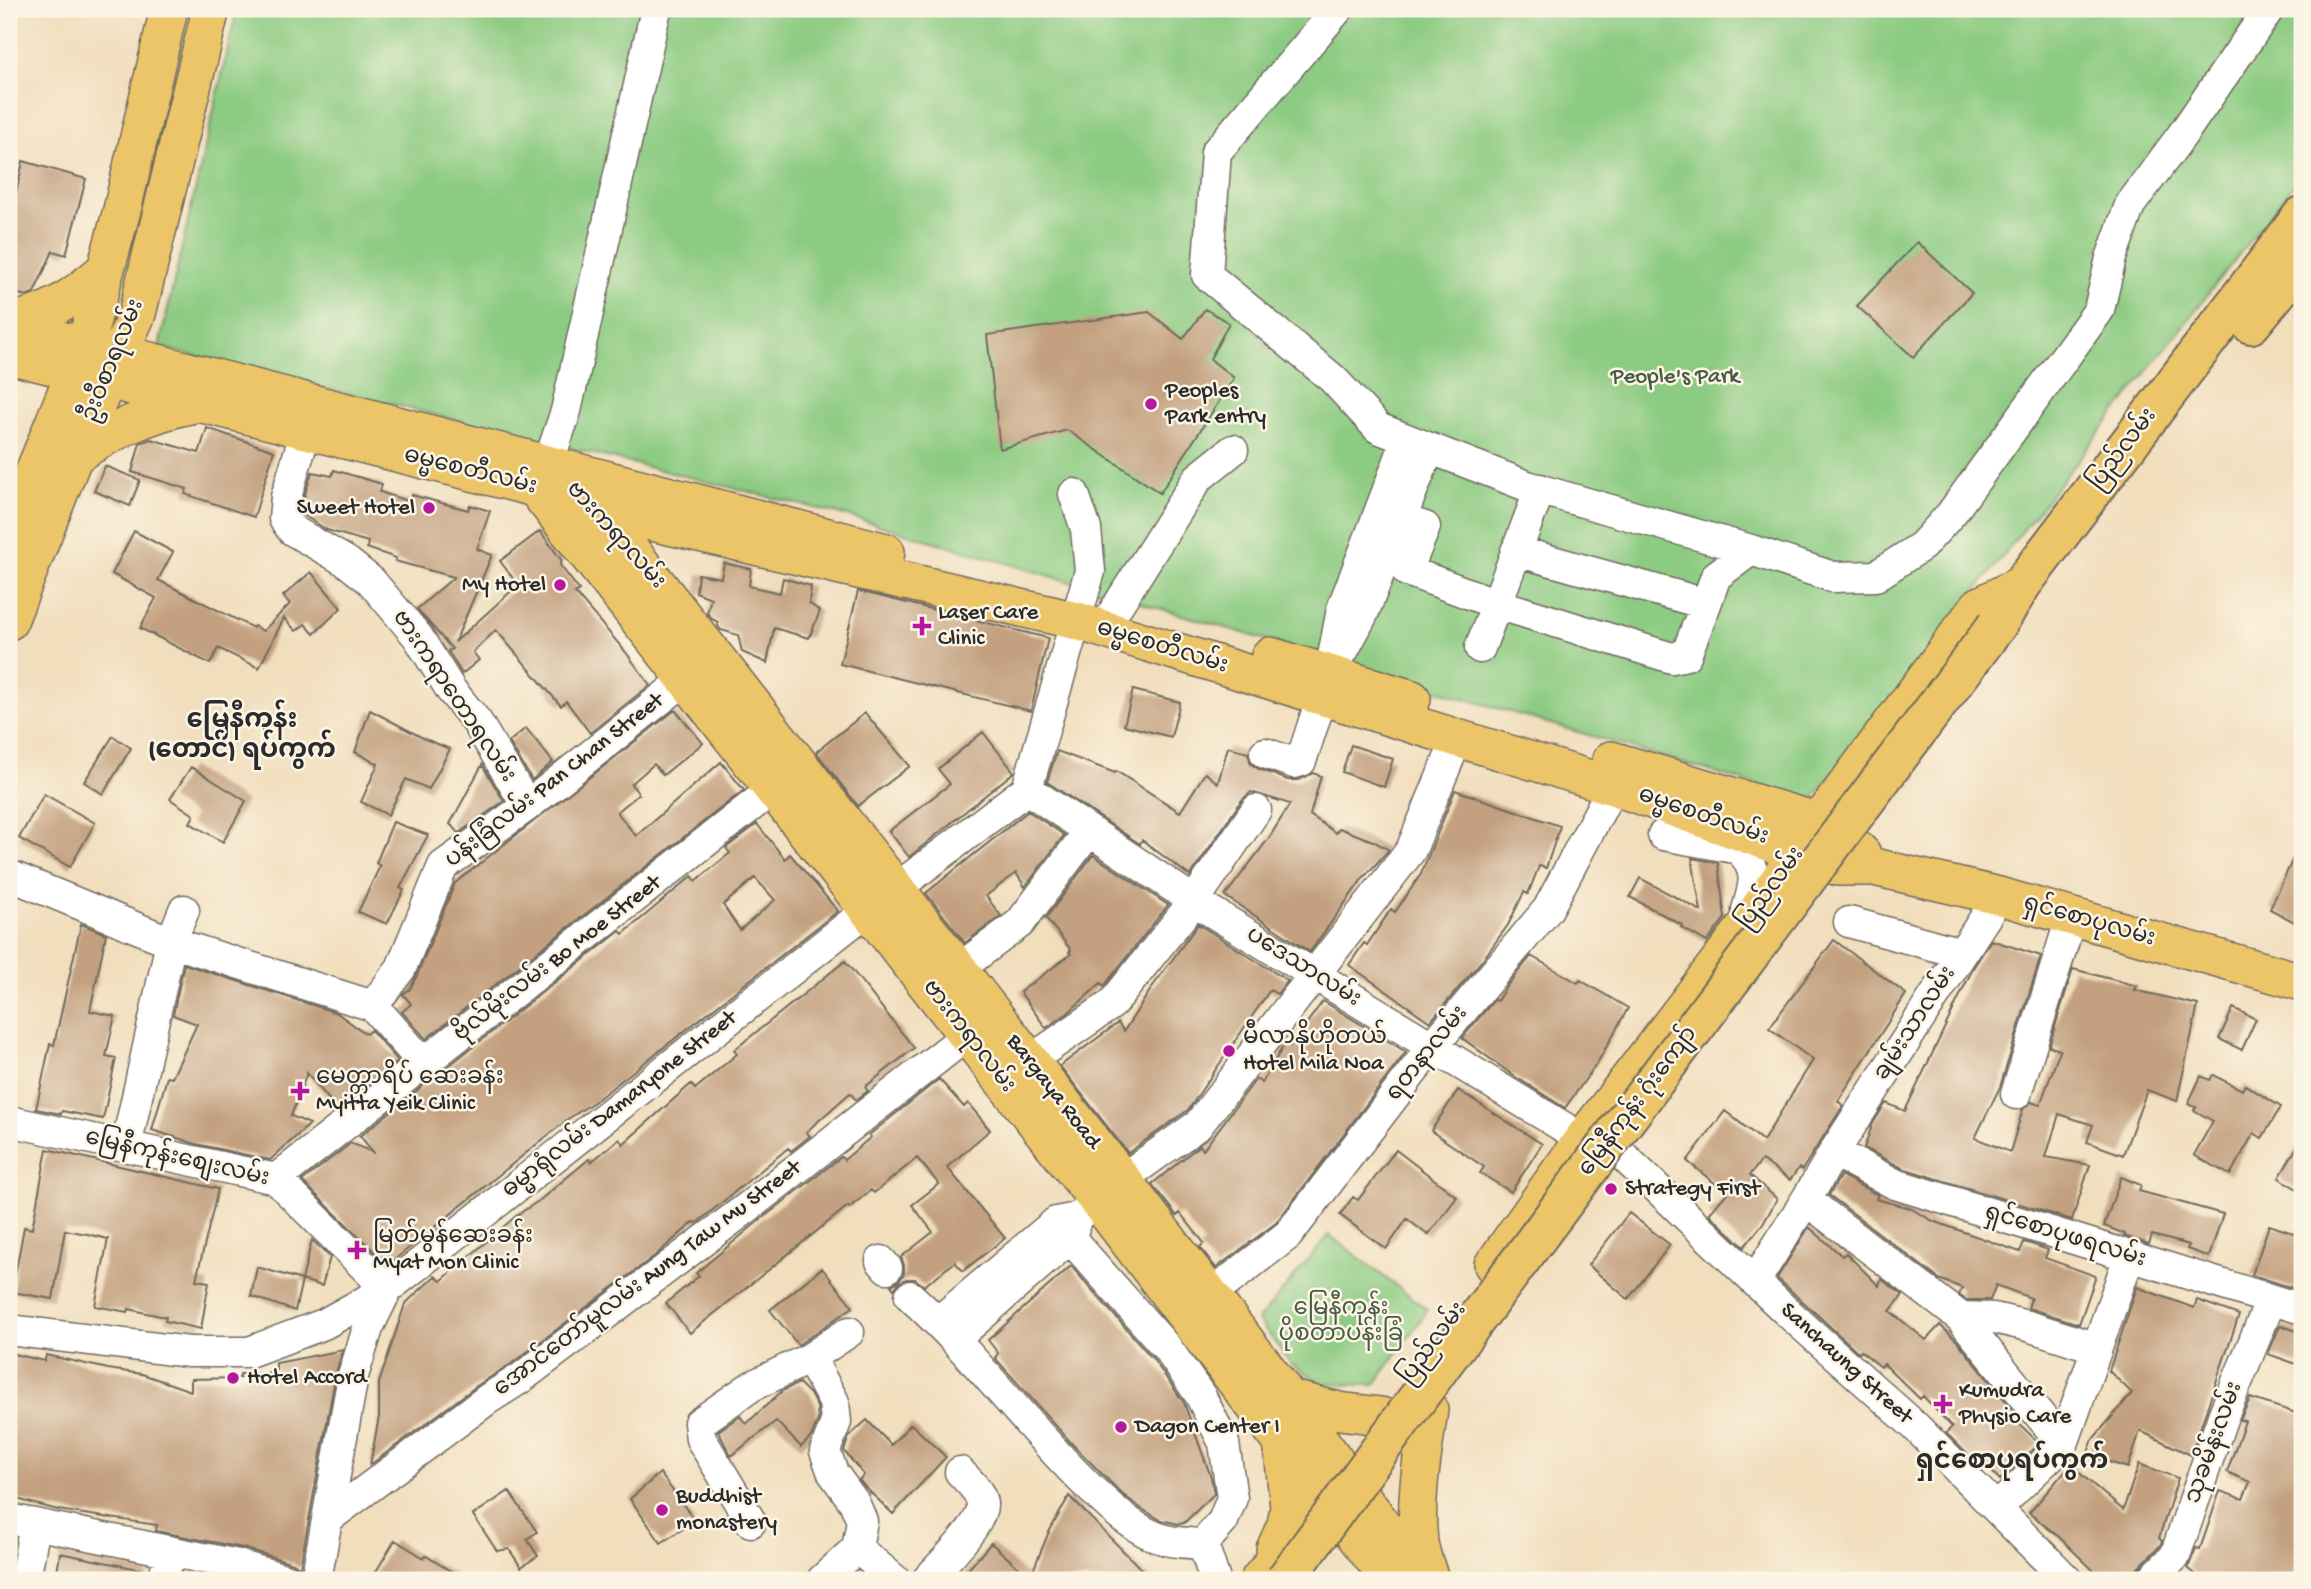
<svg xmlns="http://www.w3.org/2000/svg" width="2311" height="1589" font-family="'Gochi Hand','Noto Sans Myanmar',sans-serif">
	<rect width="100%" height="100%" fill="#fcf5e5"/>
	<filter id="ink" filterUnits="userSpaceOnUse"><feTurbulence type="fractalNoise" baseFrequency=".0143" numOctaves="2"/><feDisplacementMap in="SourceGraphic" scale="14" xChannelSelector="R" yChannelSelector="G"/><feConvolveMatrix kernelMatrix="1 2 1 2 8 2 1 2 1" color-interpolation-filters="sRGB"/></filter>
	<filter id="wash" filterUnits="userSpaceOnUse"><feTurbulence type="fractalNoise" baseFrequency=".00686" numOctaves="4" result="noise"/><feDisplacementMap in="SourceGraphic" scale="28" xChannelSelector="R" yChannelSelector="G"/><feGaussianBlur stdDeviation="1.57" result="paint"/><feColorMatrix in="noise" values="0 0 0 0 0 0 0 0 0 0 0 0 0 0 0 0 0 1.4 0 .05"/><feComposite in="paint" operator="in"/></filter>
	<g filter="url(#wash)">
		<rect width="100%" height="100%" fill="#f1debd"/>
		<path fill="#8ccb82" stroke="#5c7b56" stroke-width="2" d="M237,9H2302V174L1811,801L851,517L159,347Z
			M1329,1235L1428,1310L1374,1385L1323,1384L1291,1364L1258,1320Z"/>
		<g id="blocks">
			<path fill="#c3a07f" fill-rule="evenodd" d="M23,161L86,179L66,255L53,251L34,293L26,296L9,291V226Z
				M1917,242L1972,293L1913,357L1857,306Z
				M1205,309L1229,323L1210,359L1234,378L1160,493L1067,430L1000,449L987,335L1149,312L1183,339Z
				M207,428L274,451L254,517L185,494L187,489L132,472L140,443L151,439L199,453Z
				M105,466L140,480L130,506L94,491Z
				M334,470L382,484L380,492L411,502L412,495L468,510L470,505L490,511L477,549L492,555L455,642L518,585L500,561L540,531L562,561L560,565L579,590L575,593L625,651L650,685L590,733L566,701L561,706L496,630L473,652L479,660L462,674L448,651L452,649L417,609L454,577L395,561L396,558L367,548L368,542L327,530L302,514L303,500L312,472L332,476Z
				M134,531L173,552L158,580L253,628L254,626L263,631L290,604L283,596L311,572L341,608L314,634L305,624L296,631L284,618L259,668L218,648L210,664L140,628L156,598L112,574Z
				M724,563L751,569L749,586L780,593L783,578L811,586L809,603L820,611L809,638L774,628L767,663L742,652L738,635L721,630L718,626V622L712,619L707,613L711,598L696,592L698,574L721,578Z
				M858,591L1048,638L1031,711L840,664Z
				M1133,690L1180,702L1171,737L1124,725Z
				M370,710L425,739L450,749L429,789L406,779L388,815L361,802L378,764L355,752Z
				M675,710L703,743L663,775L654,764L631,784L639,794L617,812L636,836L721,762L744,790L426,1039L402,1012L411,1004L403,994L410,989L417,975L455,883Z
				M865,713L910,766L858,806L816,752Z
				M526,728L553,762L532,780L509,742Z
				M983,732L1014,772L909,857L889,831L950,784L938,769Z
				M113,736L131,748L103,794L84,782Z
				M1351,745L1393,759L1384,787L1342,772Z
				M1228,747L1248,753L1251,764L1259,769L1288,780H1299L1313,773L1321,776L1310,815L1336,833L1339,828L1373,841L1389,850L1363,878L1310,952L1225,896L1269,838L1290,804L1251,792L1242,800L1190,876L1142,840L1140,844L1047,782L1057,751L1115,773L1116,771L1180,812L1205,773L1218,783Z
				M482,765L504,801L459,833L450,824Z
				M191,767L246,801L223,842L190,823L194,815L170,799Z
				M1455,790L1560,826L1546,868L1539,866L1528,894L1524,892L1508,925L1484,958L1430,1022L1349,965L1364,943L1367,945L1391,909L1395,912L1421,874Z
				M44,794L95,823L70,867L19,838Z
				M1028,811L1064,835L1025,887L1016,873L986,896L1001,916L965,943L926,893Z
				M393,822L428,835L400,888L404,890L387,924L358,912L380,866L376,863Z
				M757,824L785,859L790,854L838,911L594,1102L568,1119L388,1265L302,1181L351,1143L374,1153L360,1136L428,1082L436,1079L441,1072L620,931L623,934L692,876L696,881L730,853L726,848ZM755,878L775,900L740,930L723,905Z
				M2302,839V926L2270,909Z
				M1093,855L1168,905L1104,986L1101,983L1068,1013L1046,1028L1020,992L1071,954L1069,952L1071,950L1046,918Z
				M1692,858L1718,863L1725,918L1707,942L1681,927L1682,925L1630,897L1640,878L1701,911Z
				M81,924L106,934L90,1011L115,1016L106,1056L116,1058L103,1119L62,1111L61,1114L36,1109L50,1044L54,1045Z
				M1198,924L1288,981L1277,994L1270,990L1188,1110L1128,1153L1060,1066L1118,1023L1124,1031L1153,986Z
				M1834,940L1906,994L1838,1101L1843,1106L1802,1170L1799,1168L1790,1180L1762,1160L1750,1175L1777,1199L1763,1224L1744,1247L1709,1214L1727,1193L1687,1161L1725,1111L1763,1141L1813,1060L1769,1028Z
				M1991,940L2041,956L2000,1087L1975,1138L2010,1152L2023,1109L2031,1102L2040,1105L2060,1050L2049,1046L2073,969L2137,986L2135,990L2198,1005L2177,1101L2147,1090L2123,1155L2087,1142L2093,1125L2059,1114L2046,1157L2090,1165L2072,1220L1902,1168L1864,1148L1873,1123L1886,1103L1905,1111L1973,968Z
				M1531,956L1578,983L1580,980L1628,1008L1598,1062L1565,1108L1514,1076L1462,1038L1494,1000L1497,1001L1505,988Z
				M845,961L914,1048L865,1087L868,1091L856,1100L850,1093L806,1132L810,1136L791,1151L788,1148L697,1223L694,1222L656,1255L511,1364L478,1385L370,1465L379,1417V1383L405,1304L435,1276L441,1281L517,1215L540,1200L589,1159L591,1162L619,1139L623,1144L691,1084L695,1089L737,1054L734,1050Z
				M184,964L337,1013L366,1034L371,1030L398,1061L337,1109L307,1073L291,1116L310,1124L270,1160L196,1144L152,1130L167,1077L172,1078L197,1024L173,1015Z
				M1323,1001L1406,1052L1276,1223L1216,1268L1200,1247L1204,1243L1180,1213L1177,1216L1152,1184L1200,1145L1203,1150L1256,1079L1262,1083L1285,1043L1290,1046Z
				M2233,1008L2256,1019L2242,1050L2219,1039Z
				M2213,1075L2242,1090L2245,1085L2281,1107L2262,1138L2254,1133L2230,1175L2194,1155L2213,1121L2194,1110L2196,1107L2188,1104L2201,1076L2210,1080Z
				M939,1079L964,1107L968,1103L990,1130L947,1167L1005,1238L963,1271L955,1262L924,1286L915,1279H906L898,1284L894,1289L891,1285L899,1281L904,1273V1265L901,1257L933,1232L912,1205L939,1184L917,1158L874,1193L871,1190L849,1208L848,1206L690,1333L666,1303L699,1276L696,1273L755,1224L841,1157L844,1160L871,1137L869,1135Z
				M1458,1090L1542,1144L1511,1192L1480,1173L1484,1167L1431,1131Z
				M2302,1138V1192L2279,1178Z
				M47,1149L218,1189L196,1280L209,1282L201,1329L165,1321L166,1317L146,1313L129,1309L128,1312L95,1306L108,1239L87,1234L65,1230L53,1299L12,1292L24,1227L32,1229Z
				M1396,1150L1457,1197L1428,1235L1407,1219L1386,1249L1340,1215L1353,1197L1358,1200Z
				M1841,1175L1878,1195L1876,1199L1910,1208L1933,1221L2020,1252L2024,1242L2028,1243L2048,1250L2045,1258L2096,1276L2079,1324L2028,1308L2031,1298L1996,1285L1990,1300H1966L1959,1295L1962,1288L1939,1279L1829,1195Z
				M2121,1177L2141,1185L2139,1191L2223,1214L2209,1257L2187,1249L2189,1245L2152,1235L2149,1244L2124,1236L2125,1234L2104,1226Z
				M1629,1213L1670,1245L1628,1299L1588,1265Z
				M2269,1225L2302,1236V1291L2252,1275Z
				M1809,1227L1842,1256L1846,1253L1879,1286L1881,1279L1903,1295L1890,1311L1926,1340L1940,1325L1958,1342L2017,1415L2014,1419L2039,1443L2000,1480L1978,1457L1974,1461L1946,1433L1952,1427L1923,1396L1920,1399L1884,1364L1881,1367L1861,1351L1859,1353L1777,1278Z
				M312,1240L330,1257L322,1286L302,1280Z
				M1071,1266L1153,1359L1184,1403L1211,1477L1214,1494L1184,1523L1178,1524L1161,1520L1142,1509L1122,1494L1074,1446L995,1358L998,1353L988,1340Z
				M257,1267L302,1280L295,1311L251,1296Z
				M822,1268L853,1307L798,1345L770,1310Z
				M2137,1287L2194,1308L2197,1300L2239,1315L2191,1455L2140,1431L2128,1468L2087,1455L2093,1439L2132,1393L2109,1371Z
				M2280,1325L2302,1333V1366L2268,1354Z
				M343,1350L336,1373L300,1568L293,1563L243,1548L156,1531L157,1525L58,1510L9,1497V1353L45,1361L46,1355L108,1369L142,1374L191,1391V1379L240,1378V1374L276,1373V1363Z
				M799,1383L810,1394L817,1407L818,1420L811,1437L801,1447L776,1421L731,1456L718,1431L740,1416L746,1424L782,1391Z
				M2250,1398L2302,1415V1580H2202L2188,1568L2196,1548L2200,1549L2220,1491L2243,1499L2250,1482L2227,1472L2245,1421L2240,1420Z
				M867,1420L891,1445L911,1424L946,1457L893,1514L866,1488L859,1480L864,1475L844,1451L849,1436Z
				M2139,1464L2178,1478L2159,1538L2162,1541L2160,1546L2138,1568L2134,1580H2084L2094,1571L2059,1537L2029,1513L2070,1465L2123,1510Z
				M660,1473L695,1521L661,1543L630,1499Z
				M509,1491L537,1532L527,1539L538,1556L521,1567L509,1549L497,1551L473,1515Z
				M1069,1496L1152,1580H959L991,1543L1030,1578L1048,1534Z
				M395,1540L424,1558L426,1556L465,1580H371Z
				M60,1553L148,1571L147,1580H56Z"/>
		</g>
	</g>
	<g filter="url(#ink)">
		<use href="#blocks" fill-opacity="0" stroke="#706a5e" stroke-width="2"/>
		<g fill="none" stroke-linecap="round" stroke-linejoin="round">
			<g stroke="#706a5e" stroke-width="33">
				<path id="minor" d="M1338,9L1216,152L1207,275L1333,379L1378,428L1527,486L1751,550L1833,577L1876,576L1922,546L1951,514L2099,310L2111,258L2130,205L2182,135L2269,9
					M306,430L286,497L284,519L292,530L347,562L371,581L418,637L451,690L477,722L527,806
					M548,464L566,411L656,9
					M1400,519L1425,527L1407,571L1497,604L1672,658L1686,655L1706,604
					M1516,551L1706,604L1716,576L1751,550
					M1113,613L1198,478L1233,450
					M1480,648L1540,489
					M1343,651L1363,614L1429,449
					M1265,753L1294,763L1301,761L1330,672L1342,609L1407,440
					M1027,789L1194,901L1583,1139
					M1663,835L1740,849C1759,873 1755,882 1747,910L1749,915L1753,917
					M9,875L171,942L373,1006
					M1849,922L1961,953
					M957,970L1020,923L1089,831
					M1029,1061L1112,1004L1194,901L1256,810
					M425,1065L373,1006L401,968L443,866L527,806L686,679
					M2016,1094L2071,918
					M9,1121L276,1179L387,1289L368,1328L353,1376L316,1580
					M126,1147L171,942L184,910
					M1619,1152L1785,1310L1915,1426L2067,1580
					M1834,1152L1895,1184L2302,1309
					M276,1179L773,789
					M1122,1179L1198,1125L1411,850L1457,739
					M1806,1200L1960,1317L2063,1444
					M1056,1222L1167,1348L1200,1395L1224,1443L1232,1498L1223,1521L1203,1544
					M881,1261L887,1268
					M1755,1281L1806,1200L1834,1152L1999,896
					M1210,1295L1288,1235L1432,1047L1548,909L1613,786
					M910,1296C973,1353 1023,1422 1083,1481C1106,1503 1134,1532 1166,1540C1178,1543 1191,1543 1203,1544
					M1960,1317L1994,1318L2028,1326L2097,1348
					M938,1322L1056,1222L1077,1218L1097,1200
					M9,1330L189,1352H249L324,1324L387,1289L868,910L1027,789L1090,571L1086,529L1074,494
					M849,1332L810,1358L834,1402L836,1422L825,1451L833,1473L854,1502L862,1521L857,1548
					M955,1339L1071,1237L1077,1218
					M1997,1508L2063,1444L2129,1257
					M9,1519L238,1565L288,1580
					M327,1519L488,1399L521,1378L748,1207L966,1036
					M751,1522L701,1439L699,1423L752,1386L810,1358
					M1203,1544L1215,1580
					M25,1580L35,1524
					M164,1580L169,1551
					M822,1580L857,1548L895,1580
					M927,1580C940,1565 984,1524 982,1504C981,1491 968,1481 960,1472
					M2151,1580L2175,1556L2223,1416L2271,1300"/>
			</g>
			<g stroke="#706a5e" stroke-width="40">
				<path id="major" d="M9,321C49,316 76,295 106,269
					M9,328L142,359L886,552
					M9,355L535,488L652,522L1077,621L1613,786L1838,867H1874L1999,896L2302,982
					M74,456C112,431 148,413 194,404
					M535,488L1097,1200L1282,1442L1390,1580
					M590,503L632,552L735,682L1122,1179L1277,1382L1423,1580
					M9,534L85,346L122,210L169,9
					M9,621L74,456L137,314L211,9
					M1270,656L1412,699
					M1611,760L1819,822L1853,845L1862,854
					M1493,1265L1583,1139L1753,917L1819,822L1979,606L2022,584
					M1287,1398L1339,1411L1381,1416
					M1429,1410C1423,1453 1414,1499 1419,1542C1421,1555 1426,1567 1430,1579
					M1275,1549L1286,1525L1289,1507L1282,1442
					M1259,1580L1321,1501"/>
			</g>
			<g stroke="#706a5e" stroke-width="42">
				<path id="highway" d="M2251,324L2302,262
					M1997,625L2022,584L2302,216"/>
			</g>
			<use href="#minor" stroke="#fff" stroke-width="30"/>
			<use href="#major" stroke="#edc569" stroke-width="37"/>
			<use href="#highway" stroke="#edc569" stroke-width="38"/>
			<g stroke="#706a5e" stroke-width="42" stroke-linecap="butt">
				<path id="highway-bridge" d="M1285,1580L1444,1362L1997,625"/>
			</g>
			<use href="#highway-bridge" stroke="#edc569" stroke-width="38"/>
		</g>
	</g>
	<g fill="#b5179e" stroke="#fcf5e5" stroke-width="2.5">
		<circle cx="1151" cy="404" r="7"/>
		<circle cx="429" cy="508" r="7"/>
		<circle cx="560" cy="585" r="7"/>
		<path d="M918.5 615.5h7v7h7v7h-7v7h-7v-7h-7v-7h7z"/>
		<circle cx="1229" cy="1051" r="7"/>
		<path d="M296.5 1080.5h7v7h7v7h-7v7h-7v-7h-7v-7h7z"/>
		<circle cx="1611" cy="1189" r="7"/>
		<path d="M353.5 1239.5h7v7h7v7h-7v7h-7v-7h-7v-7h7z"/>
		<circle cx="233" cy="1378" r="7"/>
		<path d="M1939.5 1393.5h7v7h7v7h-7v7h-7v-7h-7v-7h7z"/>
		<circle cx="1121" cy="1427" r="7"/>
		<circle cx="662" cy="1510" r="7"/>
	</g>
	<g text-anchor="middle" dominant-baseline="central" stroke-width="5" stroke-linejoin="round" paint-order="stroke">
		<g font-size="23" fill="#2b2b2b" stroke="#fcf5e5">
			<text transform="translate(114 361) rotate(-68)">ဦးဝီစာရလမ်း</text>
			<text transform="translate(2124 450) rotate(-53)">ပြည်လမ်း</text>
			<text transform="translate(470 472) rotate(14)">ဓမ္မစေတီလမ်း</text>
			<text transform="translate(615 536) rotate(48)">ဗားကရာလမ်း</text>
			<text transform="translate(1162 648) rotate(17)">ဓမ္မစေတီလမ်း</text>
			<text transform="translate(453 697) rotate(56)">ဗားကရာတောရလမ်း</text>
			<text transform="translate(555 781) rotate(-38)">ပန်းခြံလမ်း Pan Chan Street</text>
			<text transform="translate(1703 817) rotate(19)">ဓမ္မစေတီလမ်း</text>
			<text transform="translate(1772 889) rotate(-54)">ပြည်လမ်း</text>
			<text transform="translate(2089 922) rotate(16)">ရှင်စောပုလမ်း</text>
			<text transform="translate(558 959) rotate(-38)">ဗိုလ်မိုးလမ်း Bo Moe Street</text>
			<text transform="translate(1303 968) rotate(32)">ပဒေသာလမ်း</text>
			<text transform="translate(1916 1024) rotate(-57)">ချမ်းသာလမ်း</text>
			<text transform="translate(968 1037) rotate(52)">ဗားကရာလမ်း</text>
			<text transform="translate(1428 1054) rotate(-51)">ရတနာလမ်း</text>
			<text transform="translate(1053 1092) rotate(52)">Bargaya Road</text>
			<text transform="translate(1639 1102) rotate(-53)">မြေနီကုန်း ဂုံးကျော်</text>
			<text transform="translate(620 1105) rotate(-38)">ဓမ္မာရုံလမ်း Damaryone Street</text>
			<text transform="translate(177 1159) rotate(13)">မြေနီကုန်းစျေးလမ်း</text>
			<text transform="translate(2065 1237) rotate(17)">ရှင်စောပုဖရလမ်း</text>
			<text transform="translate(648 1279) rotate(-37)">အောင်တော်မူလမ်း Aung Taw Mu Street</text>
			<text transform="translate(1434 1344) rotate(-53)">ပြည်လမ်း</text>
			<text transform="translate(1846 1364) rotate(42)">Sanchaung Street</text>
			<text transform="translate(2215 1443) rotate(-70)">သုခမိန်းလမ်း</text>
		</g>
		<g font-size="23" fill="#485b45" stroke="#fcf5e5">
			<text x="1675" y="377">People's Park</text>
			<text x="1341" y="1309">မြေနီကုန်း<tspan x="1341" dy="26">ပိုစတာပန်းခြံ</tspan></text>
		</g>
		<g font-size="23" fill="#2b2b2b" stroke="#fcf5e5" text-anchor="start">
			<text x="1165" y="391">Peoples<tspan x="1165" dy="26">Park entry</tspan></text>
			<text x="415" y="508" text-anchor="end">Sweet Hotel</text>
			<text x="546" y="585" text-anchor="end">My Hotel</text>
			<text x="938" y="613">Laser Care<tspan x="938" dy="26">Clinic</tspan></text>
			<text x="1243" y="1038">မီလာနိုဟိုတယ်<tspan x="1243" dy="26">Hotel Mila Noa</tspan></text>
			<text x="316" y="1078">မေတ္တာရိပ် ဆေးခန်း<tspan x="316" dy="26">Myitta Yeik Clinic</tspan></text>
			<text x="1625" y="1189">Strategy First</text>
			<text x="373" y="1237">မြတ်မွန်ဆေးခန်း<tspan x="373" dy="26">Myat Mon Clinic</tspan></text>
			<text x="247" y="1378">Hotel Accord</text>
			<text x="1959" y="1391">Kumudra<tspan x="1959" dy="26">Physio Care</tspan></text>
			<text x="1135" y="1427">Dagon Center I</text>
			<text x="676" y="1497">Buddhist<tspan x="676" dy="26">monastery</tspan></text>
		</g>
		<g font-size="26" font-weight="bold" fill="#2b2b2b" stroke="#fcf5e5">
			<text x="242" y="722">မြေနီကုန်း<tspan x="242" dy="30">(တောင်) ရပ်ကွက်</tspan></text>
			<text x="2012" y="1463">ရှင်စောပုရပ်ကွက်</text>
		</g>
	</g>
	<rect width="2311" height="1589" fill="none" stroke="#fcf5e5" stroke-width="35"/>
</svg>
